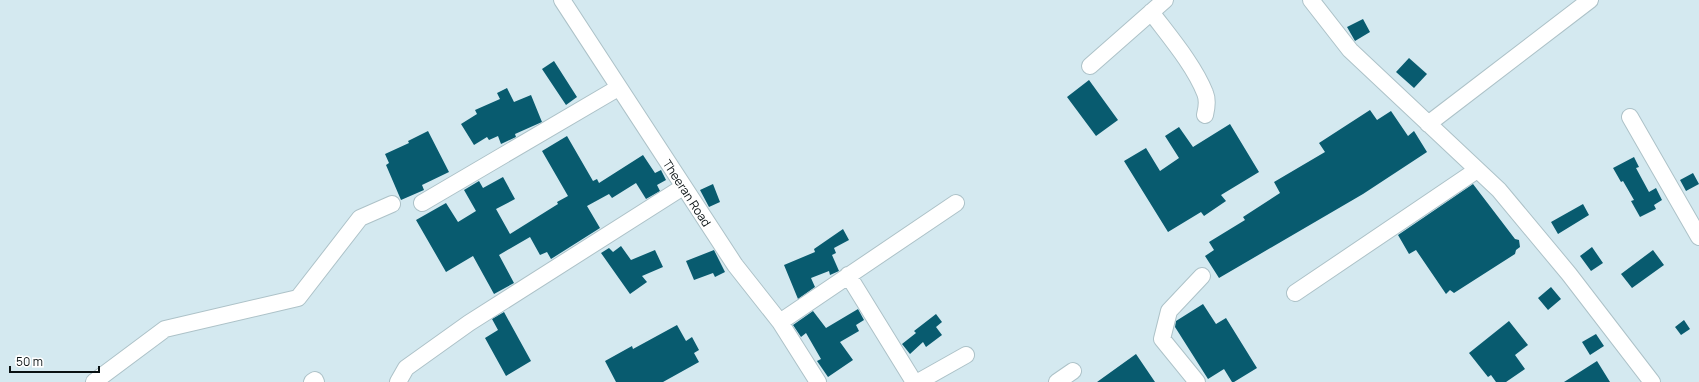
<svg xmlns="http://www.w3.org/2000/svg" width="1699" height="382" font-family="Manrope,sans-serif">
	<rect width="100%" height="100%" fill="#d4e9f0"/>
	<path fill="#085b6f" d="M1363,19L1370,32L1355,41L1347,27Z
		M1409,58L1427,74L1414,88L1396,72Z
		M554,61L577,97L566,105L542,69Z
		M1089,80L1118,120L1096,136L1067,97Z
		M507,88L514,102L531,95L542,122L515,134L516,137L501,144L498,136L489,140L487,137L474,145L461,124L477,114L475,110L500,99L497,93Z
		M1370,110L1377,120L1391,111L1408,136L1414,131L1427,152L1363,194L1219,278L1205,256L1214,250L1209,242L1245,220L1243,217L1280,193L1274,182L1325,152L1319,143Z
		M1230,124L1259,172L1221,195L1226,201L1204,216L1201,212L1168,232L1124,161L1146,148L1160,171L1179,158L1165,136L1179,127L1193,147Z
		M428,131L449,172L422,185L424,190L401,200L386,165L389,163L385,154L409,143L408,141Z
		M567,136L593,181L597,179L599,183L643,155L655,173L661,170L666,180L657,185L660,191L646,199L636,183L612,198L609,194L587,206L600,228L551,259L547,252L540,255L530,237L499,255L514,283L494,294L473,256L446,272L416,220L446,203L458,222L476,211L464,190L479,181L483,188L503,177L515,199L496,209L510,234L558,204L557,202L568,196L542,151Z
		M1634,157L1639,167L1636,168L1649,192L1656,188L1662,200L1654,205L1656,209L1640,217L1631,201L1634,200L1623,181L1621,182L1613,168Z
		M1693,173L1699,184L1686,191L1680,180Z
		M713,184L720,202L709,207L700,190Z
		M1473,184L1515,239L1519,240L1520,247L1516,250L1515,254L1454,293L1450,290L1446,294L1416,250L1409,254L1398,235Z
		M1583,204L1589,215L1558,234L1551,222Z
		M843,229L849,240L834,248L836,253L832,255L839,271L830,275L829,271L811,278L815,287L798,299L784,265L815,252L814,249Z
		M621,246L631,260L655,250L663,267L642,276L647,282L630,294L601,253L609,248L613,252Z
		M1592,247L1603,263L1591,271L1580,256Z
		M714,250L725,272L715,277L713,273L694,280L686,261Z
		M1653,250L1664,265L1632,288L1621,274Z
		M1551,287L1561,299L1548,310L1538,298Z
		M1203,304L1216,324L1226,318L1257,368L1234,382H1232L1224,369L1208,379L1175,327L1176,321Z
		M858,309L864,320L856,325L859,331L840,342L853,360L828,377L817,361L821,359L806,333L801,337L793,325L813,311L826,328Z
		M504,312L531,361L506,376L485,338L498,330L492,319Z
		M936,314L942,322L936,327L942,335L926,347L923,342L910,354L902,344L916,333L914,331Z
		M1684,320L1690,329L1681,335L1675,327Z
		M1509,321L1528,345L1515,355L1525,369L1506,382H1496L1491,375L1488,377L1469,353Z
		M677,325L686,341L692,337L699,350L694,353L699,362L663,382H616L605,361L632,346L633,349Z
		M1596,334L1604,346L1590,355L1582,342Z
		M1136,354L1155,382H1097Z
		M1597,361L1610,382H1564Z"/>
	<g fill="none" stroke-linecap="round" stroke-linejoin="round">
		<g stroke="#adc2c8" stroke-width="18">
			<path id="minor" d="M562,0L735,265L780,322L818,382
				M1311,0L1350,50L1499,190L1569,274L1652,382
				M1151,12C1169,36 1194,65 1205,93C1208,100 1207,107 1205,115
				M1090,66L1165,0
				M1630,117L1699,237
				M1428,124L1590,0
				M422,203L618,88
				M848,275L914,382
				M1295,293L1477,170
				M780,322L956,203
				M94,382L165,329L298,298L360,218L392,204
				M312,382L315,380L316,382
				M398,382L406,368L469,323L683,187
				M918,382L966,355
				M1057,382L1073,371
				M1197,382L1162,339L1169,311L1202,276"/>
		</g>
		<use href="#minor" stroke="#fff" stroke-width="16"/>
	</g>
	<g text-anchor="middle" dominant-baseline="central" stroke-width="4" stroke-linejoin="round" paint-order="stroke">
		<g font-size="12" fill="#091113" stroke="#fff">
			<text transform="translate(687 193) rotate(57)">Theeran Road</text>
		</g>
	</g>
	<path d="M10 366v6h89v-6" fill="none" stroke="#091113" stroke-width="2"/>
	<text x="16" y="366" font-size="12" fill="#091113" stroke="#ffffff" stroke-width="3" paint-order="stroke">50 m</text>
</svg>
